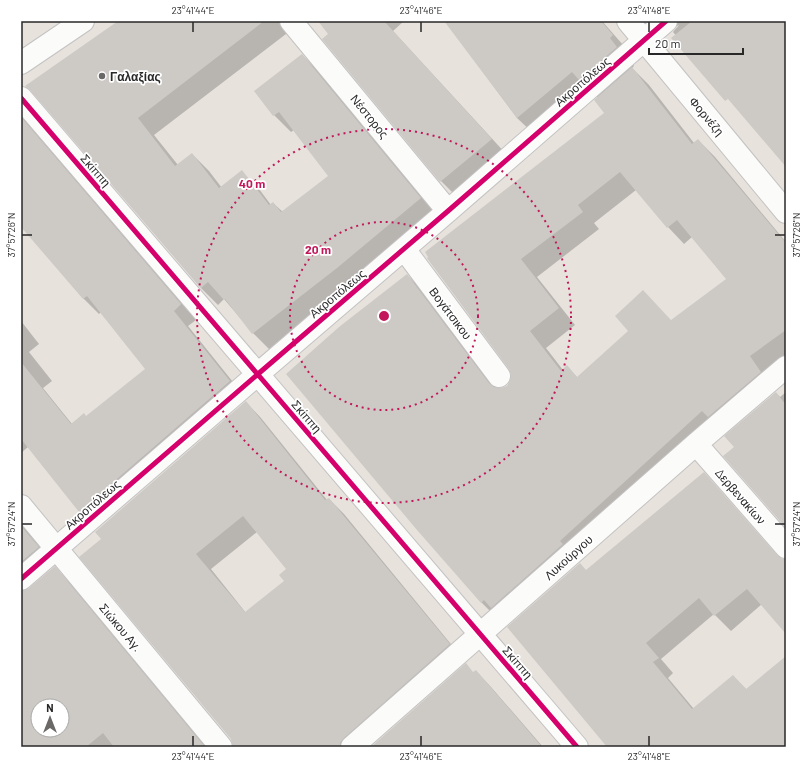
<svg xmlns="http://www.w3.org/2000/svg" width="807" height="768" font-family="Barlow,sans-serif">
	<rect width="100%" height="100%" fill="#e7e2dc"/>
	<path fill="#0003" fill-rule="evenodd" d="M120,21H303L154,135L178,165L192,154L209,171L222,188L242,172L259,189L271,205L273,203L283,212L330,176L294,130L291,132L274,115L302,55L319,72L437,215L270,350L253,333L224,299L218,305L201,288L43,103Z
		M320,21H404L393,31L508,156L458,198L441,181L331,33Z
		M445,21H602L631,54L627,57L634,66L632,68L649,85L694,143L698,140L715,157L786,242V359L766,374L777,389L725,434L719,427L576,558L579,562L508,624L501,617L498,619L481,602L407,275L424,292L496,389H500L507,387L511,382L512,375L510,368L428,259L606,113L598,98L590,90L536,136L517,118ZM636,190L668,227L684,244L692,237L727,279L672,321L578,378L567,367L563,370L546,348L575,325L537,277L599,229L594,223Z
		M665,21H786V165L673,32L679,25L673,28Z
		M21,111L27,123L196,320L188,326L245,397L95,527L80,511L28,447L21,453V321L39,344L29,352L52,381L43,388L72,424L86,417L147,369L101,312L99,314L83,298L21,225Z
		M786,392V505L776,393L780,397Z
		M246,402L261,418L327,500L329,499L344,514L464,660L365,747H234L231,738L102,539ZM257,532L287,569L285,581L246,613L211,569Z
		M21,521L26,530L53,563L28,585L22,593L29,590L55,568L70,583L206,747H21ZM38,706H62V730H38Z
		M586,571L786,574V633L762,604L731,631L714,614L661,659L673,673L668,678L694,709L733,676L747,690L786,657V747H609Z
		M476,671L491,687L543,747H372Z"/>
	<path fill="#cdcac6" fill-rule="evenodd" d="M118,21H264L138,118L175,166L192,153L219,188L242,170L269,205L273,202L281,212L328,176L279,112L273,116L254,91L302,54L421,198L337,268L252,334L225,299L224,300L208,282L201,288L30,90L25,86Z
		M318,21H384L492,139L440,182L322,39L328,34Z
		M444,21H601L613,35L610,38L617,47L579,80L572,72L517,118Z
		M692,21H786V167L728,99L725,101L671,38Z
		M632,67L692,144L698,139L786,243V330L750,356L761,372L708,417L702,411L560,541L563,544L491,608L484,600L481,603L417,530L286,374L339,327L407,274L489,383L494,387L500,388L507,386L510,381L511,375L509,369L427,258L428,257L425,252L604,113L594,100ZM620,172L667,228L677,220L726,279L671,320L643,290L615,316L628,331L577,377L567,365L561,371L530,331L559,308L521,259L583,212L578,205Z
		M21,117L181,304L174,311L230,381L79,512L21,439V362L71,424L84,413L86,416L145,369L87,296L83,299L21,227Z
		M776,392L786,405V528L723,456L734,447L724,436Z
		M246,401L325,500L329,498L450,644L344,738L340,743V747H233L231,739L79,557L101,539L95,532ZM243,516L286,569L279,575L284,581L245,612L196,554Z
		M704,472L777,555L782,559H786V634L747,589L714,616L699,598L646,643L659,658L653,662L692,709L733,675L746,689L786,656V747H607L507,627L580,563L586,570Z
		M21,526L39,547L21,562Z
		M55,566L205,747H114L103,733L86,747H21V591L29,588ZM38,706H62V730H38Z
		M466,663L473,672L476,670L542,747H371Z"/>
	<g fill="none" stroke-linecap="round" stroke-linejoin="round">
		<g stroke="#c4c2c3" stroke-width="24">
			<path id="minor" d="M291,21L448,211
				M628,21L786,212
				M21,63L83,21
				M21,98L577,747
				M404,249L499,376
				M696,444L786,547
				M21,506L221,747
				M21,579L258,374L448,211L666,21
				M352,747L696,444L786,367"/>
		</g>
		<use href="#minor" stroke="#fbfbfa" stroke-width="22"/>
		<g stroke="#fff" stroke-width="8">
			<path id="cycleway" d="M21,98L577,747
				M21,579L258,374L448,211L666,21"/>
		</g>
		<use href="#cycleway" stroke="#d6006c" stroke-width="5"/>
	</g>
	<path fill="none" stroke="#282828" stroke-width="1.5" d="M193,22V32M421,22V32M649,22V32M22,235H32M775,235H785M22,524H32M775,524H785M193,736V746M421,736V746M649,736V746"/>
	<g fill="none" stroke="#c2185b" stroke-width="2" stroke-dasharray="2 4">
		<circle cx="384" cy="316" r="94"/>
		<circle cx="384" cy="316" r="187"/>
	</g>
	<circle fill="#6b6967" stroke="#fff" stroke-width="1.5" cx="102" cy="76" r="4"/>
	<g text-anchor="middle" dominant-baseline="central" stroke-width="3.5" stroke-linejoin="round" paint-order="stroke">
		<g font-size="12" font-weight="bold" fill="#282828" stroke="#fff" text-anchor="start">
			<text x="110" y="76">Γαλαξίας</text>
		</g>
		<g font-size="12" fill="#282828" stroke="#fff">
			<text transform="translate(582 81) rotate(-41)">Ακροπόλεως</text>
			<text transform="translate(370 116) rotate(51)">Νέστορος</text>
			<text transform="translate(707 116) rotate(50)">Φορνέζη</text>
			<text transform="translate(96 170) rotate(49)">Σκίππη</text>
			<text transform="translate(337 293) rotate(-40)">Ακροπόλεως</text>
			<text transform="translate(451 313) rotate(53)">Βογάτσικου</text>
			<text transform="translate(307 416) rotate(49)">Σκίππη</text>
			<text transform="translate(741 496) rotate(49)">Δερβενακίων</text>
			<text transform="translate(92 504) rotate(-41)">Ακροπόλεως</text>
			<text transform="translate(568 557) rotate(-42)">Λυκούργου</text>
			<text transform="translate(121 627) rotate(50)">Σιώκου Αγ.</text>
			<text transform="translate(518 662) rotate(49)">Σκίππη</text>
		</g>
	</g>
	<circle cx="384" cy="316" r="6" fill="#c2185b" stroke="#fff" stroke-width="2"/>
	<g font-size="12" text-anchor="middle" font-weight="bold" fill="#c2185b" stroke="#fff" stroke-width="3.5" stroke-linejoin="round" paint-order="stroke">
		<text x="252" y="188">40 m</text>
		<text x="318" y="254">20 m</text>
	</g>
	<rect width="807" height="768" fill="none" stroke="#ffffff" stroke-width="44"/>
	<g transform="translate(50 718)"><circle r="19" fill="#ffffff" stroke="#a9a9a9"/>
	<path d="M0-3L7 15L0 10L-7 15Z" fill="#6b6967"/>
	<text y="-6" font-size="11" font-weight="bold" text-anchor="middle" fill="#282828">N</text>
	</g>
	<path d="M649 48v6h94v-6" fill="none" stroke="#282828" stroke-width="2"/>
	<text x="655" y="48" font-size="12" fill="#282828" stroke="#ffffff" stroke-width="3" paint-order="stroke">20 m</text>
	<rect x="22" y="22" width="763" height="724" fill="none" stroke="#282828" stroke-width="1.5"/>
	<g font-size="10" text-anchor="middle" fill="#282828">
		<text x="193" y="14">23°41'44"E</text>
		<text x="421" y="14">23°41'46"E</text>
		<text x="649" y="14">23°41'48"E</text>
		<text transform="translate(11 235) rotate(-90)" y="4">37°57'26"N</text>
		<text transform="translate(796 235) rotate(-90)" y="4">37°57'26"N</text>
		<text transform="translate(11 524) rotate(-90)" y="4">37°57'24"N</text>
		<text transform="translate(796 524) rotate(-90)" y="4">37°57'24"N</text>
		<text x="193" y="760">23°41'44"E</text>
		<text x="421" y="760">23°41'46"E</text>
		<text x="649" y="760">23°41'48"E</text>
	</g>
</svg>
